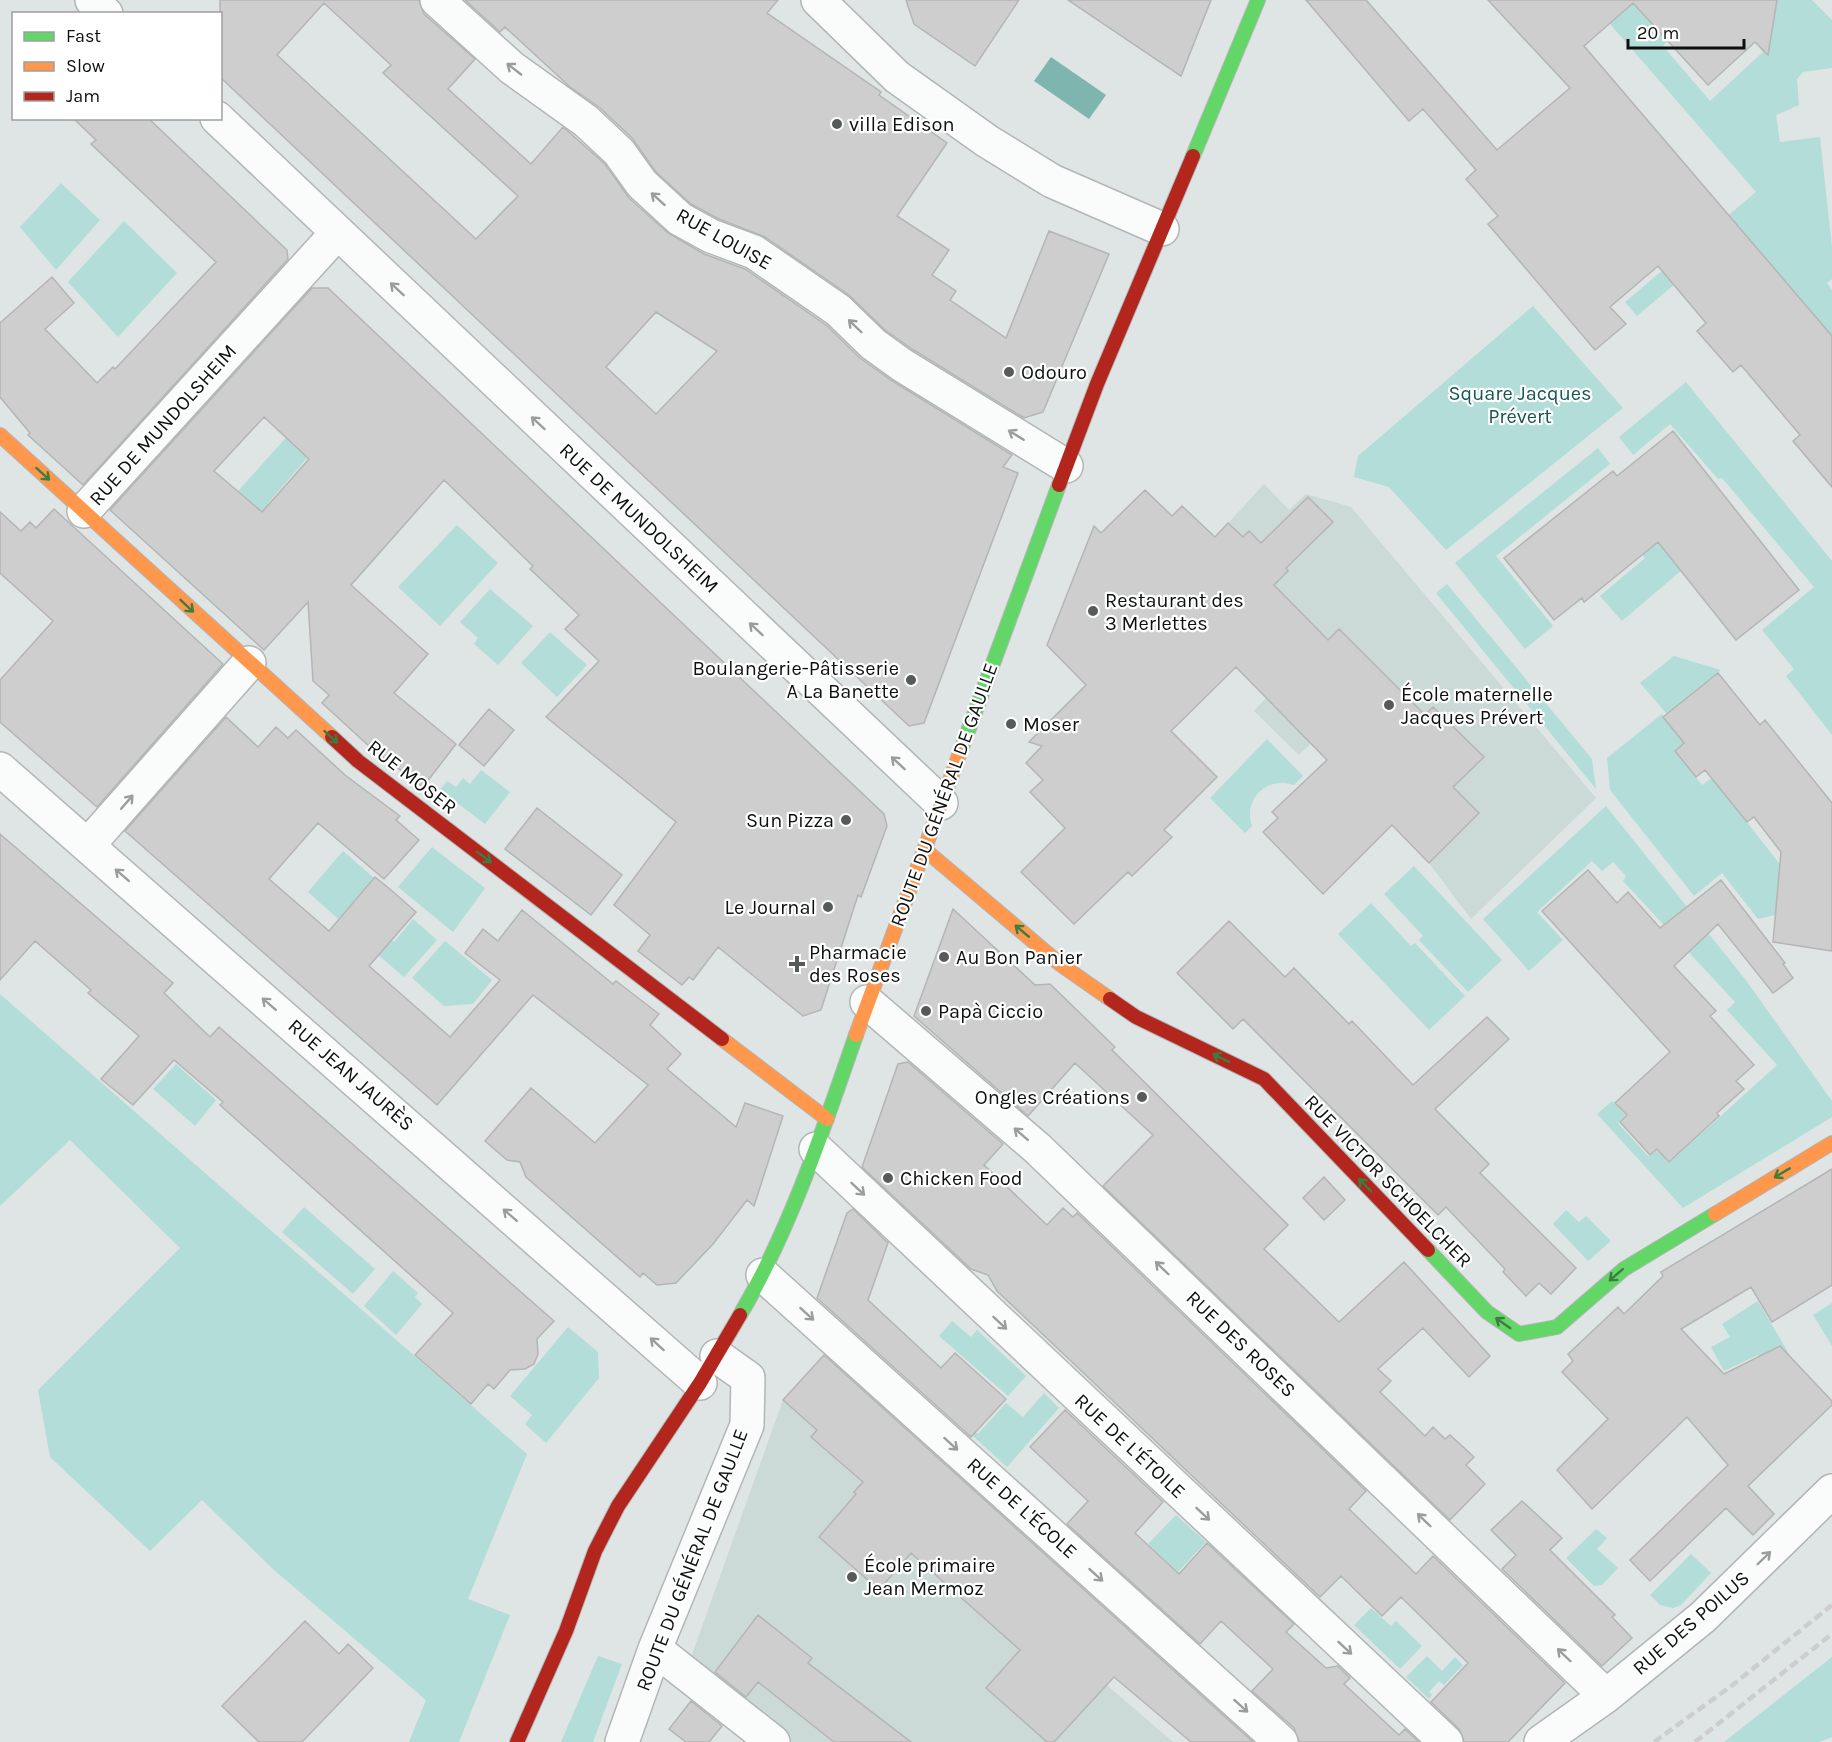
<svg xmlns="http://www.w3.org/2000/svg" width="1832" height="1742" font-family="Karla,sans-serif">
	<rect width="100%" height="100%" fill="#dfe5e4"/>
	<path fill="#cbd9d7" d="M1264,484L1289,510L1306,494L1351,507L1596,798L1471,919L1429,863L1311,743L1299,755L1254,711L1266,698L1185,616L1213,540Z
		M783,1400L1095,1675L1173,1742H788L689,1663Z"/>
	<path fill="#b2ddd8" d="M1636,0L1682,25L1663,46L1710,101L1763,52L1759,47L1771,36L1744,0H1812L1832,20V68L1803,72L1797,79L1799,105L1776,115L1780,142L1820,137L1832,247V279L1827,283L1832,290V336L1812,312L1802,320L1775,288L1784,279L1740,229L1637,316L1625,302L1756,192L1610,24Z
		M61,183L100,220L56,270L20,227Z
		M124,221L177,273L118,337L68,282Z
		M1533,306L1623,408L1446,550L1389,487L1354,477L1358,456Z
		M1686,382L1832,561V735L1786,676L1794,669L1762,630L1814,587L1722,478L1718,479L1670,424L1633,455L1619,437Z
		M300,422L321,442L268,503L310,542L230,500Z
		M1598,448L1610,464L1496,556L1553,626L1525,649L1455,563Z
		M457,525L498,563L440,626L398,587Z
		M1659,530L1682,570L1622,621L1600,596L1645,558L1638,549Z
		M1447,584L1592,759L1596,789L1436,593Z
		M490,589L533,626L498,665L474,644L478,638L460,622Z
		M550,632L587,665L557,697L521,663Z
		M1674,656L1721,670L1667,714L1640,683Z
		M1662,714L1685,743L1675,751L1702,785L1712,778L1787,873L1779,914L1758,919L1722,873L1694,896L1610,790L1607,758Z
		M1267,739L1303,776L1294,785C1267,776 1243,798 1252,826L1245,833L1210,798Z
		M481,770L510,792L485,824L440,790L447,781L456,787L463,778L470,784Z
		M1606,806L1745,979L1832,1101V1117L1683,1208L1597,1114L1612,1101L1625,1115L1618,1123L1649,1157L1657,1150L1669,1163L1777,1065L1727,1010L1735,1002L1623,881L1626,876L1613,862L1602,871L1592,861L1537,912L1563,940L1529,971L1483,919Z
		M432,847L485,888L453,932L398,887Z
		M343,851L374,878L338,919L308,892Z
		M1414,866L1502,960L1468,992L1419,940L1423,936L1384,894Z
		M1371,903L1411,946L1415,943L1465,996L1429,1030L1338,934Z
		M413,919L437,940L404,977L371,949L384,934L394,942Z
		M445,941L492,980L473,1004L444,1006L412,978Z
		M0,994L527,1454L468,1599L510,1615L459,1742H409L426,1700L274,1570L202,1500L150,1551L50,1457L38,1390L180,1248L70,1140L0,1206Z
		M176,1064L216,1100L195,1126L153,1089Z
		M304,1207L375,1269L353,1294L282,1232Z
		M1566,1210L1579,1222L1586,1216L1611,1241L1588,1261L1553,1224Z
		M393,1271L418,1293L415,1297L422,1304L396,1335L364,1306Z
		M1758,1301L1789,1354L1763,1366L1758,1355L1724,1371L1711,1347L1730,1337L1722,1324Z
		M1832,1303V1346L1813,1315Z
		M952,1321L971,1337L977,1330L1026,1376L1008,1396L939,1336Z
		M568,1327L598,1352L599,1378L546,1443L525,1424L532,1415L510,1396Z
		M1044,1393L1059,1408L1007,1467L962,1426L965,1423L978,1434L1006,1403L1023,1417Z
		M1176,1515L1206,1542L1178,1572L1148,1544Z
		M1596,1529L1607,1538L1597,1549L1618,1568L1602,1585L1594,1586L1566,1558Z
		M1691,1554L1711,1573L1681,1605L1673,1608L1660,1605L1650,1595Z
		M1371,1608L1391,1626L1396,1621L1422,1646L1400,1669L1354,1625Z
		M598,1656L622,1664L593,1742H561Z
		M1427,1656L1442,1671L1455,1657L1463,1665L1444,1685L1439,1681L1429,1692L1432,1695L1429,1699L1406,1677Z
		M1832,1657V1737L1819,1742H1724Z"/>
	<path fill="#7eb5af" d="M1051,57L1106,95L1089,119L1034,81Z"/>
	<path fill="#cdcecd" stroke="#b4b5b4" stroke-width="1.5" fill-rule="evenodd" d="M220,0H419L424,14L475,59L448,89L531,164L563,127L605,164L629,198L668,233L704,254L745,269L826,325L860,358L891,380L1012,455L1003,467L1018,473L924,723L909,726L220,77ZM324,3L391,65L383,73L518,196L476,239L277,55ZM656,312L717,351L656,414L606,367Z
		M465,0H778L767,13L881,92L879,95L947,143L897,216L949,250L932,275L956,291L950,300L1006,338L1049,231L1109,254L1043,412L1024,418L912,349L885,330L849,295L765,237L719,219L691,204L656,172L632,138L599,107L570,87L505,27L500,32Z
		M906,0H1019L975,66L914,24Z
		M1068,0H1211L1181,76Z
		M1306,0H1366L1497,150L1570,88L1488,0H1777L1768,55L1755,42L1708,85L1633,3L1584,46L1832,336V487L1793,441L1800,435L1741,365L1733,372L1697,331L1706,323L1658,266L1610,307L1626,324L1595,350L1488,224L1498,216L1466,179L1476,170L1423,109L1409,121Z
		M73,118H148L287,250L288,259L83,485L28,435L30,433L0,397V323L52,277L74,303L45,329L97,383L113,367L115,369L216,262L91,144L96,140Z
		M312,288H328L884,814L887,826L861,897L858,895L821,1010L803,1016L718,947L693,980L689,977L682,985L638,951L650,935L614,905L676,822L546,717L599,661L565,629L579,615L530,569L533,566L444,480L351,585L428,654L394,693L456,744L423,787L370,747L322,703L329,695L313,681L308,602L264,650L110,510ZM264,417L309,459L262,512L214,471Z
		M1673,431L1799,590L1736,640L1658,542L1584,602L1582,598L1554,620L1504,558L1613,471L1617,476Z
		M1145,490L1172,516L1182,506L1215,537L1228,523L1243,537L1249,531L1261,543L1308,497L1333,522L1286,568L1288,571L1274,585L1328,640L1339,629L1425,715L1433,707L1484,757L1453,787L1479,813L1429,863L1392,825L1323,894L1263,832L1278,818L1272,812L1327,760L1236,667L1171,731L1217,777L1164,830L1172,837L1132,876L1128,872L1074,924L1021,872L1065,828L1030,792L1043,780L1026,763L1042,746L1029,742L1086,685L1047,645L1094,526L1101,533Z
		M54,509L223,664L97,807L0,722V680L53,621L0,573V512L21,531L30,522L36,528Z
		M1718,673L1760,725L1765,720L1832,803V951L1773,942L1781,852L1754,817L1747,822L1705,770L1696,777L1675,751L1684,743L1663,717Z
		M489,709L514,730L484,766L459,745Z
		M226,717L258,747L276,727L288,738L296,730L345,775L400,816L396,820L419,840L384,879L318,823L269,879L329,931L375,877L391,890L416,912L369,966L450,1037L500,980L465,953L483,929L498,941L522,910L613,984L616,981L659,1014L650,1025L681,1054L667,1069L736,1127L745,1103L783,1116L754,1206L747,1200L713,1244L676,1283L657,1285L643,1273L640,1277L526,1177L520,1162L507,1160L485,1141L531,1088L595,1143L648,1085L533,995L437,1105L125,831Z
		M537,808L622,875L591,915L505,849Z
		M0,834L173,983L164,993L210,1037L219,1027L554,1321L537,1339L538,1354L534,1364L525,1369L510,1370L494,1389L488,1384L471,1404L415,1355L453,1313L220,1105L223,1102L174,1060L133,1105L101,1079L139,1036L88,993L91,990L35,941L0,980Z
		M1588,870L1617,903L1628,892L1660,928L1721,880L1785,963L1783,964L1793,978L1773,993L1718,924L1674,966L1716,1011L1710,1016L1754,1065L1736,1081L1744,1089L1717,1113L1719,1116L1669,1162L1657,1149L1650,1155L1620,1122L1627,1115L1615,1103L1670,1052L1542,911Z
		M953,909L1035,985L1050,984L1115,1047L1112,1050L1288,1225L1264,1249L1339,1322L1404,1262L1490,1356L1469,1377L1423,1328L1378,1369L1391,1381L1380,1392L1425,1436L1433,1427L1445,1439L1450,1435L1474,1457L1466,1465L1485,1484L1450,1520L1103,1186L1153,1135L1075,1063L1028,1116L914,1016Z
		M1229,921L1285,977L1294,968L1349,1024L1352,1021L1413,1085L1487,1017L1509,1039L1435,1109L1489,1164L1480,1173L1576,1268L1551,1294L1539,1283L1526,1296L1503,1272L1505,1269L1446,1207L1438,1215L1243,1019L1233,1029L1177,973Z
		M908,1062L1003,1144L984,1165L1047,1225L1063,1208L1073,1217L1077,1213L1366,1491L1349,1509L1416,1574L1433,1556L1565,1683L1508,1742H1464L1459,1729L1431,1702L1468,1663L1401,1597L1382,1616L1341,1576L1320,1597L997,1291L988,1275L971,1269L862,1167L898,1064Z
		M1832,1169V1285L1772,1322L1751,1287L1681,1329L1724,1374L1780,1346L1832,1401V1405L1748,1486L1774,1514L1753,1535L1726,1508L1650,1581L1630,1560L1728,1465L1687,1417L1592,1509L1557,1470L1608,1419L1562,1372L1573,1361L1568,1354L1618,1307L1624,1314L1663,1276L1661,1272Z
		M1324,1177L1345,1200L1324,1220L1303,1198Z
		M853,1209L888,1243L868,1300L941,1368L955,1353L1006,1399L971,1437L817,1298L847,1213Z
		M824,1355L1253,1742H1191L1114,1677L1054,1742H1047L986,1688L1020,1650L911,1553L879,1590L819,1537L856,1494L854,1492L863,1482L811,1437L817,1430L783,1400Z
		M1065,1410L1163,1502L1135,1533L1179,1574L1207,1543L1294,1624L1286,1632L1326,1668L1338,1666L1350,1678L1344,1684L1399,1735L1405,1729L1419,1742H1299L1294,1728L1252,1691L1273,1669L1221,1621L1200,1644L1067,1524L1088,1501L1030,1447Z
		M1522,1501L1562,1538L1550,1550L1615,1615L1612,1617L1632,1638L1602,1666L1502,1569L1516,1555L1491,1530Z
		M758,1615L812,1658L808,1663L911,1742H834L758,1682L746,1697L715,1672Z
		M305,1621L339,1654L348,1644L373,1668L302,1742H259L222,1706Z
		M691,1701L722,1726L709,1742H686L669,1729Z"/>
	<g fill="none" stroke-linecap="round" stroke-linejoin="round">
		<g stroke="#b2b6b6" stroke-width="36">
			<path id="street" d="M92,0L106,14
				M437,0L512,68L586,121L619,152L642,184L680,219L711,236L754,252L838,310L873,344L902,365L1066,466
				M818,0L897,77L987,141L1052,181L1162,229
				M217,118L941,803
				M84,511L337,233
				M0,769L700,1383
				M88,845L249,663
				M867,1002L1037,1148L1606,1696
				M816,1149L1446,1742
				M763,1275L1281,1742
				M655,1649L773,1742
				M622,1742L655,1649L747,1425L748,1378L717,1356
				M1541,1742L1606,1696L1703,1617L1832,1491"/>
		</g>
		<g stroke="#b2b6b6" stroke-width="16">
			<path id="fast" d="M1193,156L1258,0
				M961,750L1059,485
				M1428,1250L1487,1312L1519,1334L1557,1327L1624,1269L1715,1214
				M740,1315C791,1228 823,1130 856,1035"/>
		</g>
		<g stroke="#b2b6b6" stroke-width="16">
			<path id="slow" d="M0,435L332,737
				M924,849L1060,964L1110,999
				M856,1035L961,750
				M722,1039L827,1119
				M1715,1214L1832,1143"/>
		</g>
		<g stroke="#b2b6b6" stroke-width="16">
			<path id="jam" d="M1059,485L1097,384L1193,156
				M332,737L358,761L722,1039
				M1110,999L1136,1017L1264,1079L1428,1250
				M517,1742L566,1631L595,1551L618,1506L700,1383L740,1315"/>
		</g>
		<use href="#street" stroke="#fafbfb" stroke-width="33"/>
		<use href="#fast" stroke="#63d668" stroke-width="14"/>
		<use href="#slow" stroke="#ff974d" stroke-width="14"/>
		<use href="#jam" stroke="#b3261e" stroke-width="14"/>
		<path stroke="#cccece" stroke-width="4.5" stroke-dasharray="9 4.5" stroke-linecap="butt" d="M1654,1742L1730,1687L1832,1605
			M1695,1742L1832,1634"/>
	</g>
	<defs><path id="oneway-shaft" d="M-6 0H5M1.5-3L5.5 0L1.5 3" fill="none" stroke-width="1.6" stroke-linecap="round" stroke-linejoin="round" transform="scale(1.5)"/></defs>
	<g stroke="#9b9d9d">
		<use href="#oneway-shaft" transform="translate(514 69) rotate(-142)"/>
		<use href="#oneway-shaft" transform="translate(658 199) rotate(-138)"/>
		<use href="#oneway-shaft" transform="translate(397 289) rotate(-137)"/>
		<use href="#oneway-shaft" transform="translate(855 326) rotate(-136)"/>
		<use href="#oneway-shaft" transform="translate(538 423) rotate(-137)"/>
		<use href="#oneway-shaft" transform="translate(1016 435) rotate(-148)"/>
		<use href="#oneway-shaft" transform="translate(756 629) rotate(-137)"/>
		<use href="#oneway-shaft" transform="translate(898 763) rotate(-137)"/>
		<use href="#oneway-shaft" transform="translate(127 802) rotate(-49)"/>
		<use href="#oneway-shaft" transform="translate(122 875) rotate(-139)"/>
		<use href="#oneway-shaft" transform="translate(269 1004) rotate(-139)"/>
		<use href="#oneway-shaft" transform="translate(1021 1134) rotate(-139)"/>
		<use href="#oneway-shaft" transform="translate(858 1189) rotate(43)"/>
		<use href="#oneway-shaft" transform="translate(510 1215) rotate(-139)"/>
		<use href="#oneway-shaft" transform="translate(1162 1268) rotate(-136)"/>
		<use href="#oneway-shaft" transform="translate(807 1314) rotate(42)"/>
		<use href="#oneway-shaft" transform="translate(1000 1323) rotate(43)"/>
		<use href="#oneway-shaft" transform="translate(657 1344) rotate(-138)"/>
		<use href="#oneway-shaft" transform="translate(951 1444) rotate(42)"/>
		<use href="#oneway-shaft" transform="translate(1203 1514) rotate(43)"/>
		<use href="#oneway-shaft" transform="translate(1424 1520) rotate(-136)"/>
		<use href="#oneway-shaft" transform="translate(1764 1558) rotate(-44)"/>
		<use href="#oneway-shaft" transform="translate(1096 1575) rotate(42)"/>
		<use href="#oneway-shaft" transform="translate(1345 1648) rotate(43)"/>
		<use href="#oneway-shaft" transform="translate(1564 1655) rotate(-136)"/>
		<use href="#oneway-shaft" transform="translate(1241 1706) rotate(42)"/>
	</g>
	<g stroke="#3c7d40">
		<use href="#oneway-shaft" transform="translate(43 474) rotate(42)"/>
		<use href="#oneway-shaft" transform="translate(187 606) rotate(43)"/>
		<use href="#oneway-shaft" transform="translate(331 737) rotate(42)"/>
		<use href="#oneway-shaft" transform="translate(484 857) rotate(37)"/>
		<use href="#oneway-shaft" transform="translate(1022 931) rotate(-140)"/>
		<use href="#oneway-shaft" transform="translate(1221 1058) rotate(-154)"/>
		<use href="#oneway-shaft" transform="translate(1782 1173) rotate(149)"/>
		<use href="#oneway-shaft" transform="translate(1365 1185) rotate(-134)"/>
		<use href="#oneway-shaft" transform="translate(1616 1275) rotate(139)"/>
		<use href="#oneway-shaft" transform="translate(1503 1323) rotate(-145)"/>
	</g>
	<g fill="#565b5a" stroke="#fff" stroke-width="2">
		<circle cx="837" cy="124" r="6"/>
		<circle cx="1009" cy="372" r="6"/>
		<circle cx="1093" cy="611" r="6"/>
		<circle cx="911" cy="680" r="6"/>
		<circle cx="1389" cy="705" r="6"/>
		<circle cx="1011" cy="724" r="6"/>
		<circle cx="846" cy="820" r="6"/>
		<circle cx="828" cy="907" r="6"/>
		<circle cx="944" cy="957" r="6"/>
		<path d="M794 955h6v6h6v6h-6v6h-6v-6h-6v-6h6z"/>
		<circle cx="926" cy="1011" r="6"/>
		<circle cx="1142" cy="1097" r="6"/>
		<circle cx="888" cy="1178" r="6"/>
		<circle cx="852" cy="1577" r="6"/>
	</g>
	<g text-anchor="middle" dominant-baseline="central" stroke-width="4.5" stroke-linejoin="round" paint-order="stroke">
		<g font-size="20" fill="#0c100f" stroke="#fff" text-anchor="start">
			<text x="849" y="124">villa Edison</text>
			<text x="1021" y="372">Odouro</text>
			<text x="1105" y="600">Restaurant des<tspan x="1105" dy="23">3 Merlettes</tspan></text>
			<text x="899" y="668" text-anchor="end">Boulangerie-Pâtisserie<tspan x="899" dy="23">A La Banette</tspan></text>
			<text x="1401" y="694">École maternelle<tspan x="1401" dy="23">Jacques Prévert</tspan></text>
			<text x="1023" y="724">Moser</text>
			<text x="834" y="820" text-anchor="end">Sun Pizza</text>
			<text x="816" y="907" text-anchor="end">Le Journal</text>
			<text x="809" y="952">Pharmacie<tspan x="809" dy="23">des Roses</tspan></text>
			<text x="956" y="957">Au Bon Panier</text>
			<text x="938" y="1011">Papà Ciccio</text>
			<text x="1130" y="1097" text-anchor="end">Ongles Créations</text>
			<text x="900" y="1178">Chicken Food</text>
			<text x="864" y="1565">École primaire<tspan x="864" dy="23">Jean Mermoz</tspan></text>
		</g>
		<g font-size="20" fill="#0c100f" stroke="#fff">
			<text transform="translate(724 239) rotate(29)">RUE LOUISE</text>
			<text transform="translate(163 425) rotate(-48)">RUE DE MUNDOLSHEIM</text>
			<text transform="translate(639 518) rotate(43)">RUE DE MUNDOLSHEIM</text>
			<text transform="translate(412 777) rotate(38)">RUE MOSER</text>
			<text transform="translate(944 795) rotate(-70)">ROUTE DU GÉNÉRAL DE GAULLE</text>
			<text transform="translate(351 1075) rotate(41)">RUE JEAN JAURÈS</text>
			<text transform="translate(1388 1181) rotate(46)">RUE VICTOR SCHOELCHER</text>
			<text transform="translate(1241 1344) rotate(44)">RUE DES ROSES</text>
			<text transform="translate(1130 1446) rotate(43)">RUE DE L'ÉTOILE</text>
			<text transform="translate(1022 1508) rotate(42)">RUE DE L'ÉCOLE</text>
			<text transform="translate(692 1560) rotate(-69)">ROUTE DU GÉNÉRAL DE GAULLE</text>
			<text transform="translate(1691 1623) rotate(-41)">RUE DES POILUS</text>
		</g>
		<g font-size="20" fill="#165651" stroke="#fff">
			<text x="1520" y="393">Square Jacques<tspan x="1520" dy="23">Prévert</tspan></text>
		</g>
	</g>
	<rect x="12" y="12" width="210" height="108" fill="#ffffff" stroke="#9e9f9f" stroke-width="1.5"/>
	<rect x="24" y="32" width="30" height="9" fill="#63d668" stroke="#9e9f9f" stroke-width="1.5"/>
	<text x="66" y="42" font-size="18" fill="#0c100f">Fast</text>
	<rect x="24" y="62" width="30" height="9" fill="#ff974d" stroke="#9e9f9f" stroke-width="1.5"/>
	<text x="66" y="72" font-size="18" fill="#0c100f">Slow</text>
	<rect x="24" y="92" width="30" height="9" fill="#b3261e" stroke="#9e9f9f" stroke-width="1.5"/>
	<text x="66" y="102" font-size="18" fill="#0c100f">Jam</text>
	<path d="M1628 39v9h116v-9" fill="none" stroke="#0c100f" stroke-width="3"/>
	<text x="1637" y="39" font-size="18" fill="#0c100f" stroke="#ffffff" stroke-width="4.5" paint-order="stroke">20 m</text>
</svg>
